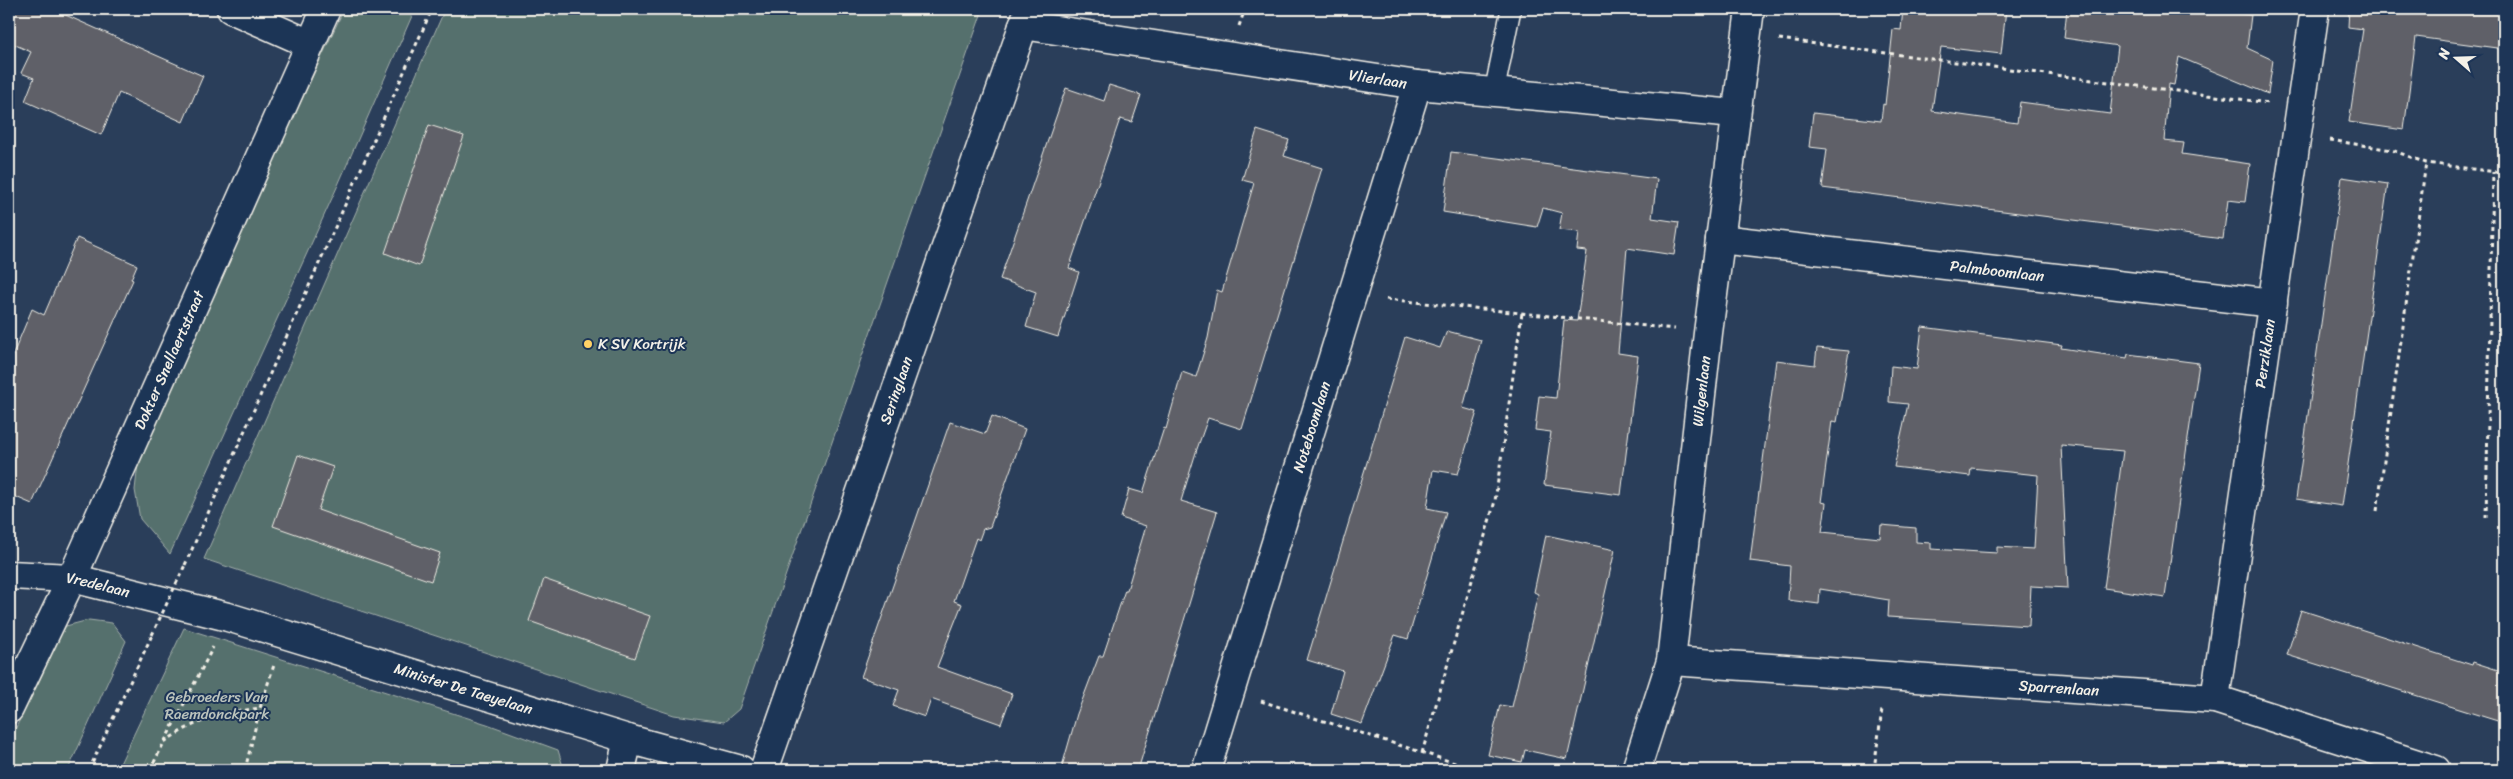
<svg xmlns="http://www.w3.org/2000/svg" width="2513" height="779" font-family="Sriracha,sans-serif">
	<rect width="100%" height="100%" fill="#2a3e5a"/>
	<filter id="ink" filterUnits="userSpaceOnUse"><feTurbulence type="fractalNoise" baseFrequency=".02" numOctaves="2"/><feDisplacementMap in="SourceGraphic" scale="10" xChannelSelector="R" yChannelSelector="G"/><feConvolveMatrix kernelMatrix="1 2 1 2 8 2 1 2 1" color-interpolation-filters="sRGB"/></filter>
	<g filter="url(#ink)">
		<path fill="#556f6d" stroke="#a4b0aa" d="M344,9H415L338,185L170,554L140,519L135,490L140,446Z
			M445,9H983L739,709L724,722L674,715L204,559Z
			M89,620L112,623L126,641L68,770H9V743L62,627Z
			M184,628L487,724L558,750L564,770H117Z"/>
		<path fill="#5e6168" stroke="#f4f1e8" d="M9,9H52L203,76L183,122L119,93L101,135L25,101L34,78L21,73L31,52L9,42Z
			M1903,9H2006L2001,54L1941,47L1932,111L2017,123L2020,102L2110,114L2118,46L2064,38L2067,9H2236V13L2251,15L2247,48L2273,60L2268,94L2179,57L2174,85L2169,84L2164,141L2184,143L2182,154L2250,164L2245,202L2228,200L2223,239L1822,188L1827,149L1809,147L1813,113L1881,121L1883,104L1885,105L1893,29L1901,30Z
			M2349,9H2504V49L2416,37L2404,130L2349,122L2363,29L2348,27Z
			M1109,85L1141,95L1132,122L1120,119L1069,268L1079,272L1058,337L1026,327L1036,292L1000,279L1066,88L1104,101Z
			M429,125L464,136L419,266L385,253Z
			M1257,130L1289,140L1284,156L1322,168L1242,429L1208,418L1197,449L1181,501L1217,512L1189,604L1138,770H1061L1077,714L1099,656H1103L1125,590H1127L1146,526L1121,518L1129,489L1143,493L1164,428L1166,429L1182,372L1196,377L1208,338L1217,290L1222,292L1254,183L1242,180Z
			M1451,152L1657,179L1652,218L1679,222L1674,255L1627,248L1618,353L1638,356L1621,495L1544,485L1551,432L1535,430L1539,396L1556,398L1564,320L1577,321L1587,251L1577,250L1579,232L1559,230L1562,213L1543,208L1537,227L1443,212Z
			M2342,177L2388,184L2342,506L2296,499Z
			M77,238L137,265L131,279L133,280L32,504L9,494V364L32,309L44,315Z
			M1922,327L2062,345L2061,348L2127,358L2128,354L2199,363L2165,597L2104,588L2123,451L2061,445L2068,588L2031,586L2029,626L1888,617L1889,600L1820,589L1819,604L1788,600L1790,566L1750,561L1776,360L1815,365L1817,348L1849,351L1837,422L1832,421L1821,502L1826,503L1822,532L1880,538L1881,525L1916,528V542L1931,543V549L1997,553V547L2034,549L2038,475L1971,468L1970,476L1894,467L1908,404L1889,402L1891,366L1917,369Z
			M1447,331L1481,340L1463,408L1477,412L1458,474L1433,470L1427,508L1446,512L1408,639L1395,635L1362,724L1331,714L1343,671L1307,660L1405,337L1440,348Z
			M992,416L1025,429L990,527L983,529L979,540L976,538L954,601L962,604L937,667L1012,694L1001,724L931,699L925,717L893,706L899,690L861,677L950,422L985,434Z
			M298,455L333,467L318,510L440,553L431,581L273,526Z
			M1546,535L1615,550L1567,759L1525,750L1522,762L1488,755L1500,705L1512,707L1538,594L1534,592Z
			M544,579L650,616L635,658L529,621Z
			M2301,610L2472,665L2473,662L2504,672V723L2287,655Z"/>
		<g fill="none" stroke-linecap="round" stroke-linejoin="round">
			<g stroke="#f4f1e8" stroke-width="22">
				<path id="lane" d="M1494,93L1511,9"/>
			</g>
			<g stroke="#f4f1e8" stroke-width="31">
				<g id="street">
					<path d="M231,9L310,44"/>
					<path id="s1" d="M1023,25L1417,85L1735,114"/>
					<path id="s2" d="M1720,239L2273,303"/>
					<path id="s3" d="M9,575L72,578L228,617L628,739L741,770"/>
					<path id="s4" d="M1671,661L2215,699L2436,770"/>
					<path id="s5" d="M2215,699L2315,9"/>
					<path id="s6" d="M9,709L72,578L326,9"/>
					<path d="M621,770L628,739"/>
					<path id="s7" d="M764,770L1029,9"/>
					<path id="s8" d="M1206,770L1417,85"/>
					<path id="s9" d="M1636,770L1671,661L1708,333L1750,9"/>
				</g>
			</g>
			<path stroke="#f4f1e8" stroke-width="3" stroke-dasharray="4 4" stroke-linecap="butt" d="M1239,26L1245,9
				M1779,39L2269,103
				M2330,140L2392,150L2426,163L2504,173
				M1386,299L1675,329
				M2377,511L2426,163
				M2486,518L2493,172
				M185,565L432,9
				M1261,701L1477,770
				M164,742C196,720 221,713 260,708
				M1422,753L1495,501L1522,313
				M89,770L152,635
				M150,770L213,647
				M245,770L260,708L274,665
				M1874,770L1882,709"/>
			<use href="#lane" stroke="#1d3557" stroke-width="19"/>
			<use href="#street" stroke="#1d3557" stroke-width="28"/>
			<path stroke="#f4f1e8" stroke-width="3" stroke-dasharray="4 4" stroke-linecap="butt" d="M152,635L185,565"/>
		</g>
	</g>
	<circle fill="#ffd166" stroke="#1d3557" stroke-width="2" cx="588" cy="344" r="5"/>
	<g text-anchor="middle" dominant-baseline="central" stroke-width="4" stroke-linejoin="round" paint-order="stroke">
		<g font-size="15" fill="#f4f1e8" stroke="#1d3557">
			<text stroke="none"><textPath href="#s1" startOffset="359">Vlierlaan</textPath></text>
			<text stroke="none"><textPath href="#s2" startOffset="279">Palmboomlaan</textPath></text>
			<text stroke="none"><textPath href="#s5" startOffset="349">Perziklaan</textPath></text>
			<text stroke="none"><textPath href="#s6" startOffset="384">Dokter Snellaertstraat</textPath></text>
			<text stroke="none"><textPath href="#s7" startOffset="402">Seringlaan</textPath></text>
			<text stroke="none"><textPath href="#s9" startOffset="386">Wilgenlaan</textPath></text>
			<text stroke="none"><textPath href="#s8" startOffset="359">Noteboomlaan</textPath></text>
			<text stroke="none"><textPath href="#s3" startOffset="90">Vredelaan</textPath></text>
			<text stroke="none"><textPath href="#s4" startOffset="389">Sparrenlaan</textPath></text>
			<text stroke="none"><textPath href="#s3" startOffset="470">Minister De Taeyelaan</textPath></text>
		</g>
		<g font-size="15" fill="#f4f1e8" stroke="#1d3557" text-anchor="start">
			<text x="598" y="344">K SV Kortrijk</text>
		</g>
		<g font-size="15" fill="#bcc4bd" stroke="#1d3557">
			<text x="217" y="697">Gebroeders Van<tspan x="217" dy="17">Raemdonckpark</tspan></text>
		</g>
	</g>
	<rect width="2513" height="779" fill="none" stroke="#1d3557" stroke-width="30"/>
	<rect x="15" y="15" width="2483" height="749" fill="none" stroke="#f4f1e8" stroke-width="2" filter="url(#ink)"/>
	<g transform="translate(2456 58) rotate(290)" stroke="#1d3557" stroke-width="4" paint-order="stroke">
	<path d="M0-4L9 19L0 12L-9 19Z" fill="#f4f1e8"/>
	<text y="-8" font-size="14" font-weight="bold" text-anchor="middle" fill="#f4f1e8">N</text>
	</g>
</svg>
